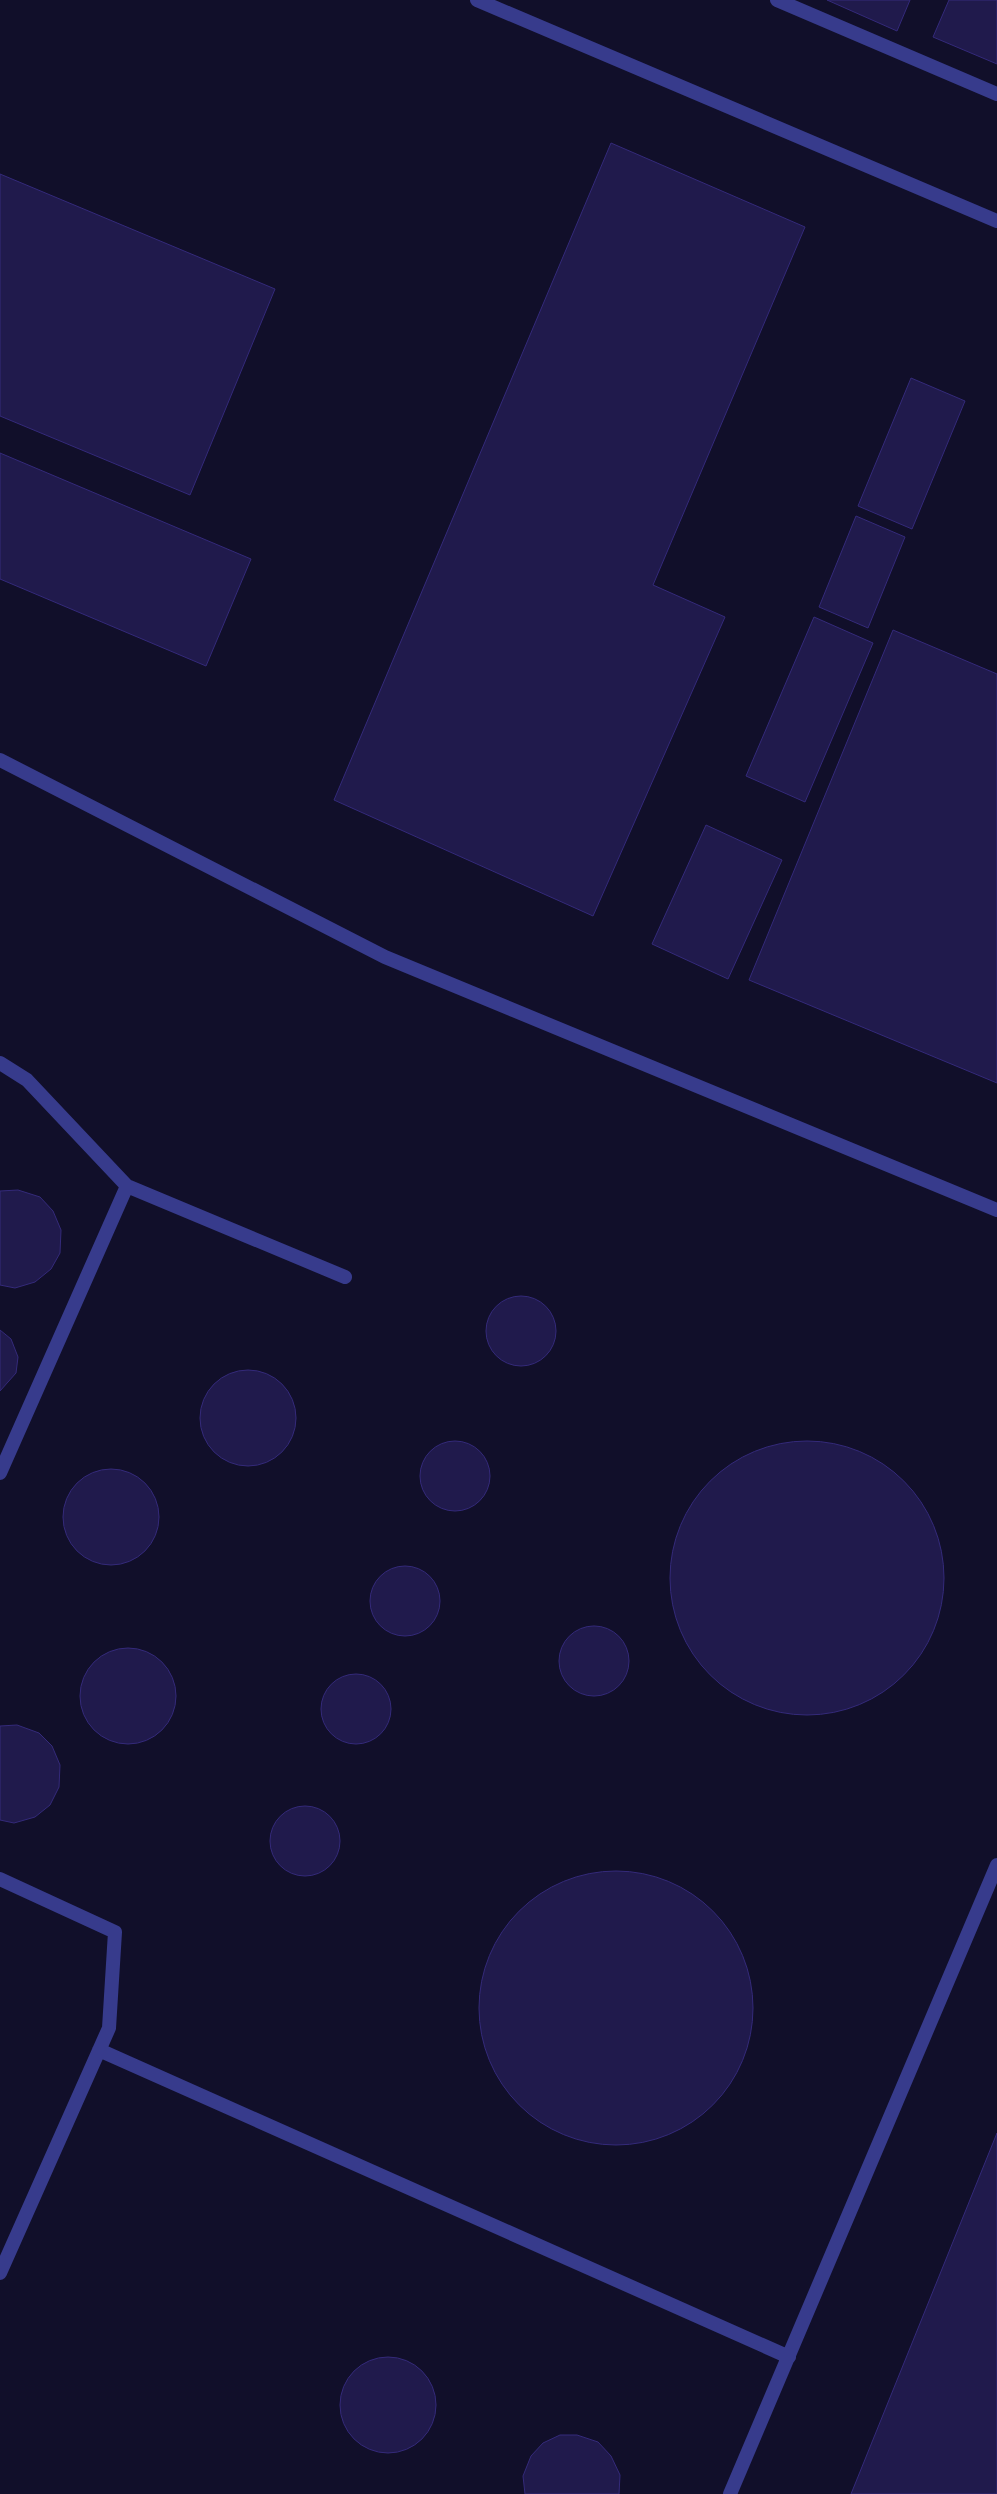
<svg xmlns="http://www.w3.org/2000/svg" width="997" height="2494" font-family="'Exo 2',sans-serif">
	<rect width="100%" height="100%" fill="#110f2a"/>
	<path fill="#201a4c" stroke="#342a7a" d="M827,0H910L897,31Z
		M949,0H997V64L933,37Z
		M611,143L805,227L653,585L725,617L593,916L334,800Z
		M0,174L275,289L190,495L0,416Z
		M911,378L965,401L912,529L858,506Z
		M0,453L251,559L206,666L0,579Z
		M856,516L905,537L868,628L819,607Z
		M814,617L873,643L805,802L746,776Z
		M893,630L997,674V1083L749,980Z
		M706,825L782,860L728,979L652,944Z
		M18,1190L40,1197L53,1211L61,1230L60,1253L51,1269L35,1282L15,1288L0,1285V1191Z
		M486 1331a35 35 0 1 1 70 0a35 35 0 1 1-70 0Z
		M0,1330L11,1339L18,1357L16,1373L0,1391Z
		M200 1418a48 48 0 1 1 96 0a48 48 0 1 1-96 0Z
		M670 1578a137 137 0 1 1 274 0a137 137 0 1 1-274 0Z
		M420 1476a35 35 0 1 1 70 0a35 35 0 1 1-70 0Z
		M63 1517a48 48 0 1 1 96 0a48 48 0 1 1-96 0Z
		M370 1601a35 35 0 1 1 70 0a35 35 0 1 1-70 0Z
		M559 1661a35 35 0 1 1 70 0a35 35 0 1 1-70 0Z
		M80 1696a48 48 0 1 1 96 0a48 48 0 1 1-96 0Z
		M321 1709a35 35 0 1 1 70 0a35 35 0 1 1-70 0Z
		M17,1725L39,1733L52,1746L60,1765L59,1787L50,1805L35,1817L14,1823L0,1820V1726Z
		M270 1841a35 35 0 1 1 70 0a35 35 0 1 1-70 0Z
		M479 2008a137 137 0 1 1 274 0a137 137 0 1 1-274 0Z
		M997,2133V2494H851Z
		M340 2405a48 48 0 1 1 96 0a48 48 0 1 1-96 0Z
		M560,2435H577L598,2442L611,2456L620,2475L619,2494H525L523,2476L531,2456L543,2443Z"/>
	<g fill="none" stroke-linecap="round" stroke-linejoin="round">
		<path stroke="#373b8c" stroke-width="14" d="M477,0L997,221
			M777,0L997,94
			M0,760L385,957L997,1210
			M0,1063L27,1080L127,1186L345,1277
			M0,1473L127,1186
			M0,1879L115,1932L109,2028L0,2273
			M99,2050L789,2357
			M730,2494L997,1865"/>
	</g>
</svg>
